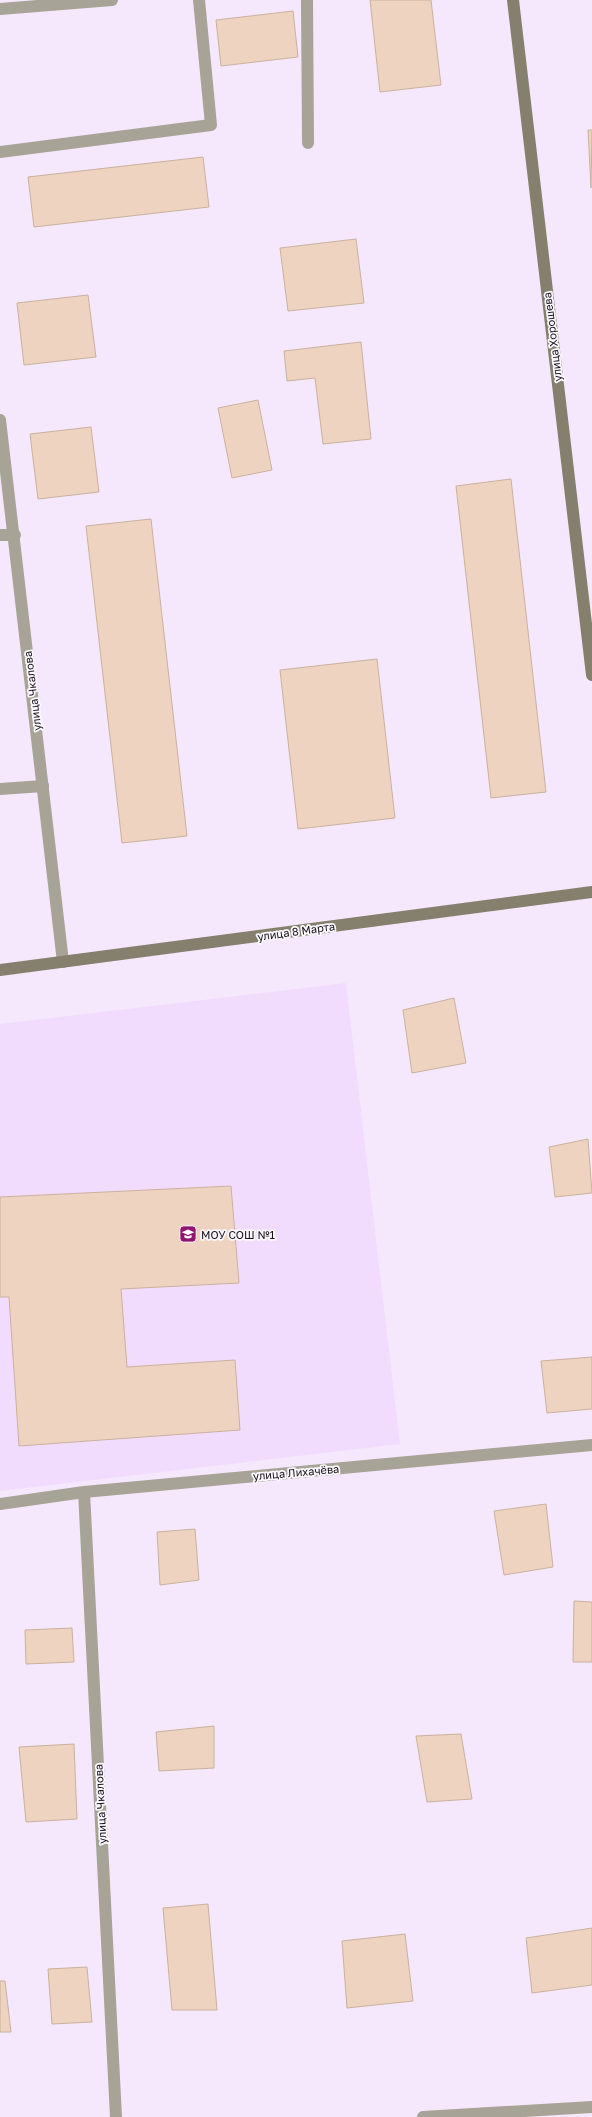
<svg xmlns="http://www.w3.org/2000/svg" width="592" height="2117" font-family="'Golos Text',sans-serif">
	<rect width="100%" height="100%" fill="#f5e8fc"/>
	<path fill="#f2dcfd" d="M346,983L400,1444L0,1491V1024Z"/>
	<path fill="#edd3c0" stroke="#cab19e" d="M370,0H431L441,85L380,92Z
		M293,11L298,57L221,66L216,20Z
		M588,130H592L591,188Z
		M203,157L209,207L34,227L28,177Z
		M356,239L364,303L288,311L280,248Z
		M88,295L96,357L24,365L17,303Z
		M361,342L371,439L323,444L315,378L287,381L284,351Z
		M258,400L272,470L232,478L218,408Z
		M91,427L99,492L38,499L30,434Z
		M511,479L546,792L491,798L456,486Z
		M151,519L187,836L122,843L86,526Z
		M377,659L395,818L298,829L280,670Z
		M454,998L466,1063L412,1073L403,1010Z
		M588,1139L592,1193L555,1197L549,1147Z
		M231,1186L239,1283L121,1289L127,1367L235,1360L240,1430L19,1446L9,1297H0V1197Z
		M592,1357V1409L547,1413L541,1361Z
		M546,1504L553,1567L504,1575L494,1511Z
		M195,1529L199,1580L160,1585L157,1532Z
		M574,1601L592,1602V1662H573Z
		M72,1628L74,1662L26,1664L25,1630Z
		M214,1726V1768L159,1771L156,1732Z
		M461,1734L472,1799L427,1802L416,1736Z
		M74,1744L77,1819L26,1822L19,1747Z
		M208,1904L217,2010H172L163,1908Z
		M592,1928V1985L532,1993L526,1938Z
		M405,1934L413,2001L347,2008L342,1941Z
		M87,1967L92,2022L52,2024L48,1969Z
		M0,1981H5L11,2032H0Z"/>
	<g fill="none" stroke-linecap="round" stroke-linejoin="round">
		<path stroke="#a7a397" stroke-width="12" d="M307,0L308,143
			M0,9L112,0
			M0,152L211,125L199,0
			M0,535H15
			M0,789L43,786"/>
		<path stroke="#a7a397" stroke-width="12" d="M0,420L63,962
			M84,1492L116,2117
			M0,1504L84,1492L592,1445
			M423,2117L592,2107"/>
		<path stroke="#85806e" stroke-width="12" d="M513,0L592,675
			M0,970L592,892"/>
	</g>
	<defs>
		<g id="school-square" transform="scale(0.9)"><rect x="-9" y="-9" width="18" height="18" rx="4" fill="#911471" stroke="#fdf9fe"/><path d="M0-5L7-2L0 1L-7-2ZM-4 1L0 2.5L4 1V4Q0 6-4 4Z" fill="#fff"/></g>
	</defs>
	<g fill-rule="evenodd">
		<use href="#school-square" x="188" y="1234"/>
	</g>
	<g text-anchor="middle" dominant-baseline="central" stroke-width="3.5" stroke-linejoin="round" paint-order="stroke">
		<g font-size="11" fill="#161019" stroke="#fdf9fe">
			<text transform="translate(552 337) rotate(-97)">улица Хорошева</text>
			<text transform="translate(32 691) rotate(-97)">улица Чкалова</text>
			<text transform="translate(296 931) rotate(-8)">улица 8 Марта</text>
			<text transform="translate(296 1472) rotate(-5)">улица Лихачёва</text>
			<text transform="translate(100 1804) rotate(-93)">улица Чкалова</text>
		</g>
		<g font-size="11" fill="#161019" stroke="#fdf9fe" text-anchor="start">
			<text x="201" y="1234">МОУ СОШ №1</text>
		</g>
	</g>
</svg>
